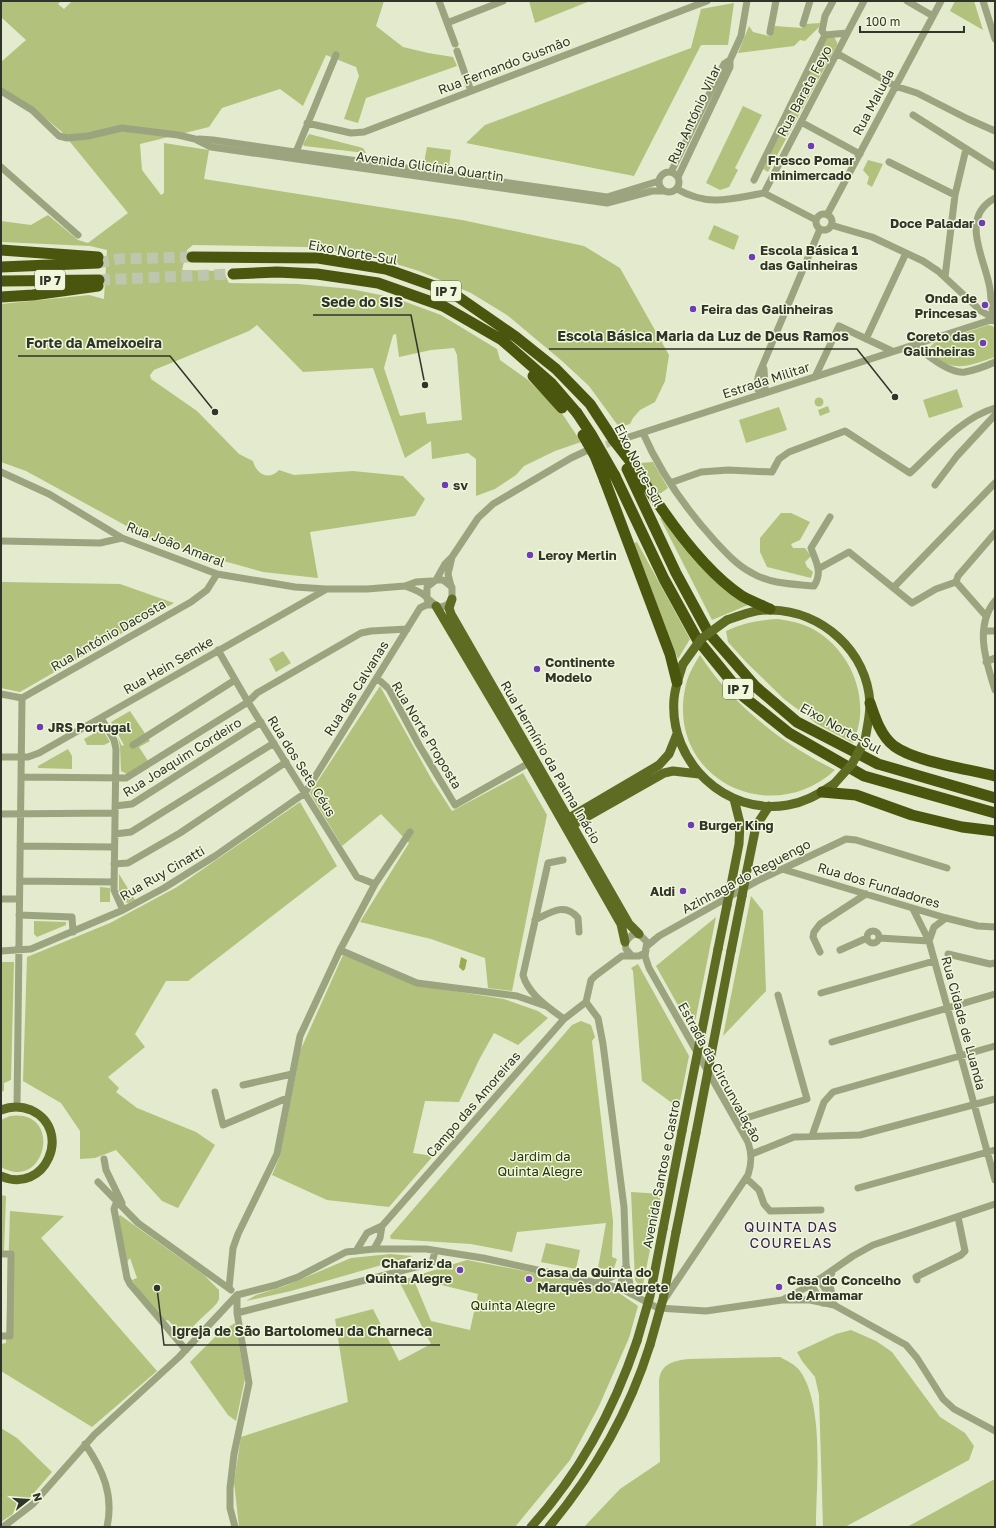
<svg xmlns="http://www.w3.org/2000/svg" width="996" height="1528" font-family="'Golos Text',sans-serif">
	<rect width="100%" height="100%" fill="#e3eace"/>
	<path fill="#b2c17b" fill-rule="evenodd" d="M1,1H61L58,4L64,9L72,1H384L376,26L403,47L428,53L453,57L457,66L366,98L358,123L344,119L359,76L356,67L326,55L303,106L280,89L222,108L209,127L140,144L142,170L161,195L164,193V143L209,150L204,179L462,220L584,246L620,268L669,355L665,381L655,402L640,410L633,418L630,424L619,427L589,386L562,361L507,315L471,293L419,271L370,256L306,247L193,245L187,250L182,270L223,271L229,283L298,284L351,289L395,298L441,315L497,349L500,360L528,380L563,415L581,442L555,451L524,466L516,475L495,489L476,496V459L468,453L432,459L431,441L405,458L373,368L303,372L257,325L249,331L154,370L150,375L151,379L197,411L239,454L253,461C256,474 269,481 279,470L294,475L353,471L403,476L425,499L415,516L310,532L318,578L263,572L202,555L145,536L26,471L1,462V304L89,295L104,299L107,250L90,246L1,242V221L31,225L48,215L78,240L88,243L128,213L62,132L32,107L1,89V62L26,40L1,17ZM396,334L399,357L431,350L454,348L457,355L462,420L427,424L425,412L400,416L384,368L393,335Z
		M529,1H590L535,23Z
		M955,1H974L983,30L950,11Z
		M734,3L728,45H701L634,176L466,143L485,125L691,48L701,9Z
		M820,23L819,27L805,41L800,40L794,46L738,53L749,26L753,32L769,36L775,26L802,28L806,24Z
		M834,37L837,42V45L768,172L763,169L827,38Z
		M743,106L762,115L735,168L738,170L729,187L720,190L706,183Z
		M309,134L363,148L366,153L304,146L303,144Z
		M427,147L451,150L449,167L424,163Z
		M868,160L883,164L872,187L867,184L869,177L863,170Z
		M714,225L739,236L734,250L708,239Z
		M988,325L993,326L995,330V357C968,366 953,374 929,352L930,347L934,343Z
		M957,389L963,407L929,418L923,400Z
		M814.5 402a4.5 4.5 0 1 1 9 0a4.5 4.5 0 1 1-9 0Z
		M828,406L830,412L820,416L818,410Z
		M779,407L787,430L746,443L739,420Z
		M653,462L668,488L661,493H658L643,473L639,463Z
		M781,513H791L810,522L800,540L791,544L793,548H805L811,556L805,562L807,567L813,572L811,578L767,567L760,552V538Z
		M663,517L748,605L712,620L660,518Z
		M637,542L690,639L678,659L634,543Z
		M1,582L120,584L174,603L20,692L1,688Z
		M778,619C790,621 802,623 813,629C852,651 872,701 853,743L817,724L784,699L747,663L728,642L726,631C743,623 758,620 778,619Z
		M283,651L291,663L276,672L269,659Z
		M700,655C732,705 783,744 835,770C769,830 667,777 685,689C687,677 693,666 700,655Z
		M380,686L432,780L452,811L523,773L547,815L512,991L488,988L485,958L431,939L360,922L409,843L381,814L342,846L310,793Z
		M130,711L150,741L139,747L148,761L127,774L121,771L120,747L118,738L122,746L124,745L111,722Z
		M102,729L110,742L104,745H87L84,739Z
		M68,749L72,756V769L38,768V766Z
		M300,802L337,866L188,981H166L135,1034L145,1047L108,1077L119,1088L116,1092L137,1108L196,1132L215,1145L178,1208L162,1201L116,1150L95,1158L80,1159V1131L61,1103L23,1081L27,957L110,923L177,887Z
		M119,874L135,900L128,903L122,901L119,893Z
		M100,887L110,888V902H100Z
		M751,896L763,911L766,991L723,1036Z
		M716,917L693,1032L656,966Z
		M34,921L66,922V925L37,937L34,934Z
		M343,955L416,985L504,999L538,1011L548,1018L518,1045L494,1033L479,1060L459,1102L425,1101L413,1153L433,1156L389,1207L327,1200L272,1175L280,1156L301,1049Z
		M1,962H14L11,1080L4,1083V1091L1,1092Z
		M638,964L689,1056L677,1116L672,1103L642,1081L633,971L631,968Z
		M581,1021L591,1025L595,1037L592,1041L613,1221L612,1257L617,1259L614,1268L597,1274L606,1223L517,1232L512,1252L471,1244L391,1239L390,1236L572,1025Z
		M10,1116C64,1108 46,1193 1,1167V1120Z
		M631,1192L661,1194L642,1290L635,1280Z
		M1,1195L6,1196L4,1251H1Z
		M10,1211L64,1216L41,1238L157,1371L92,1427L1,1371V1344L6,1343Z
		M120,1215L204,1275L219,1290V1299L217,1303C208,1314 189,1326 186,1339L168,1320L163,1321L154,1312L132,1280L137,1278L130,1258L127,1262L118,1217Z
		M546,1243L580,1250L576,1269L541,1262Z
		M390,1254L413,1256L291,1291L246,1301L256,1295L285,1286L351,1258Z
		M467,1260L546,1275L619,1293L638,1306L629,1338L599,1406L570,1460L515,1527H239L234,1482L241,1437L348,1402L335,1319L373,1309L399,1361L431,1344L399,1281ZM413,1278L478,1294L470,1330L431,1321Z
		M235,1323L245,1379L236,1421L228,1415L190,1362L219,1333Z
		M851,1330L876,1341L892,1352L940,1417L965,1433L974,1446L969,1460L845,1527H823L819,1395L815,1377L802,1361L797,1352L836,1334Z
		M780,1357C787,1361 795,1364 800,1371C825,1407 816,1483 816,1527H584L620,1489L660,1462L659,1382C660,1364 673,1361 688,1359Z
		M1,1428L17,1438L52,1472L20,1509L1,1522Z
		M995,1479V1527H907L991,1481Z"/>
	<path fill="#9aab53" d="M461,957L467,960L465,969L463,971L459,967Z"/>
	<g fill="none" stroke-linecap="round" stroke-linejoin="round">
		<path stroke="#bfc6ad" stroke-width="7" stroke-dasharray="7 3.5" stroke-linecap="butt" d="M596,448L626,438"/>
		<path stroke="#bfc6ad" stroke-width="11" stroke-dasharray="11 5.5" stroke-linecap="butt" d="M98,263L118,259L192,257
			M99,280L233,274"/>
		<path stroke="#9ba47f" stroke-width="7" d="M439,1L455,44
			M907,1L933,16
			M983,1L995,39
			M447,23L503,1
			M803,24L810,1
			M770,32L776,1
			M825,35L822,31L825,16L833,1
			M457,51L471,91
			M838,54L895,86L917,93L968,119L995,131
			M1,91L32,110L59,136L67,138L88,136L122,128L178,135L195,139L211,147L607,203L652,191H663
			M913,115L995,167
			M801,122L860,154
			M307,123L351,133L364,132L707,1
			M199,139L213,140L607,197L659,181
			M296,152L336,55
			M889,162L955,195
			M1,167L78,235
			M659 182a10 10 0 1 1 20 0a10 10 0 1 1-20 0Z
			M671,172L724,64L730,60
			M678,177L730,67V60L741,36L747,1
			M754,180L825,35L847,33
			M677,189C708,207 731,199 764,193
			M764,193L864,1
			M764,193L816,220
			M995,198C960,217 983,255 989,284C992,296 990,309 995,321
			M816 222a8 8 0 1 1 16 0a8 8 0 1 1-16 0Z
			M827,215L941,1
			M831,225L872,237L923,261L938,271L981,311L995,319
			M945,277L955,195L966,149
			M866,339L906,253
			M913,344C926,354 949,374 965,372C975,370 986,366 995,362
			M815,377L839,326L892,351
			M762,394C754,389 757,382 759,374L820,229
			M762,394L765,387L764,369
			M643,433C661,474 685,508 715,541C726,553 738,566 752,573C770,584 793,584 814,586C823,572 816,562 811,548L830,517
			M626,438L994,319
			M1,472L49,494L122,538L217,574L295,587L326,589H367L405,586L416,582L432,581
			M670,483L701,472L728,470L772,472L779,459L789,452L845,431L910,473C935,450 961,418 995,408
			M935,485L957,456L995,415
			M1,541L100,543L122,538
			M818,569L849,552L912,603L936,589L956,582
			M436,580L445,564L452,557L478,518L493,504L571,458L588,450
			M956,582L958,576L995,533
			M956,582L986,616
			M405,586C410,588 416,590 421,593C431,599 440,617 452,599V587L443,580H436L427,587V599
			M451,586L448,574L452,557
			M894,587L995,483
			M995,601C974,626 986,662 995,690
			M985,631H995
			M218,650L248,702L357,877L375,884
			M986,662L995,658
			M377,678L389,689L419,745L455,805L529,763
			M1,694L22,698L191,602L207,590L217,574
			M101,718L114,740L116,749L114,890L123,910
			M133,745L235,680
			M1,757H28L39,753L325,590
			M21,777L126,778L248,702L257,693L361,633L371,631L407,629
			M115,806L132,804L261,722
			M1,814L115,813
			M115,834L131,832L274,743
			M20,846L114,847
			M563,860L548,863L523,975C528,994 548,1007 564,1019
			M114,864L128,863L180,833L286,762
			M782,869L946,918L978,926L995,927
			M20,881L114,882
			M1,899H19
			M913,909L929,941L995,1180
			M19,915L72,917L73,932
			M535,920C551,912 565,902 578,918L579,932
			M867 937a6 6 0 1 1 12 0a6 6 0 1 1-12 0Z
			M879,938L929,941
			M929,941L934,927L946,918
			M647,946L659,936L759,880L846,839L856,840L947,868
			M340,950L417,983L517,996L546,1006
			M646,950L645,956L649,968L748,1142C752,1154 752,1163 748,1175L664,1300
			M840,950L867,938
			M1,951L31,949L123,910L164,888L215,856L305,793L420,608L426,605H432
			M820,952L813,937L814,932L820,924L866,894
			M948,954L990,964L995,963
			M821,993L934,961
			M586,1002L598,1018L603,1044L624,1207L626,1264L632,1294
			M832,1042L995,994
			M243,1085L292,1074
			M215,1092L223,1125L287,1098
			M17,1107L22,698
			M736,1121L807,1099L778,995
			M812,1136L824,1102L833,1092L995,1046
			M752,1154L794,1137L860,1135L995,1099
			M104,1159L106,1170L122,1203
			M746,1178L759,1190L764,1204L770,1211L821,1210
			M98,1182L138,1223L231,1290
			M858,1188L995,1150
			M117,1201L114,1209L127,1278L130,1284L186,1350
			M374,1249L380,1238L382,1226
			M356,1251L367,1233L382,1226L564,1019L586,1002L591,980L595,976L622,956H639L645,953L647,942L639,934L632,935L625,942L626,949L632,956
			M1,1254H11L10,1336H1
			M833,1270L829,1280L834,1305
			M819,1279L831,1299
			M917,1280L916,1277L961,1255L965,1251L958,1217
			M598,1283L622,1272
			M811,1285L823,1303
			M229,1288L233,1248L238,1234L277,1154L300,1036L340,950L375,884L410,832
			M620,1288L624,1269
			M237,1295L276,1285L298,1277L346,1252L374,1249H426L483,1258L620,1288L658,1308L706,1311L782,1300L811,1285L853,1256L873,1245L995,1204
			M784,1300H810L834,1305L906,1345L917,1358L943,1399L954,1409L995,1431
			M237,1313L432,1263L435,1251
			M85,1444C103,1470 114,1495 107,1527
			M3,1527L33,1504L94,1435L179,1357L237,1295
			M235,1527L230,1508V1488L234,1454L249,1383L237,1313V1295"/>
		<path stroke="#5e6b22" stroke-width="9" d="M452,599L449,608L451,614L629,924L639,934
			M436,606L529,763L621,924L625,942
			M727,620C741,615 756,609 771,610C822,611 867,651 870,703C870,716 867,728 865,740
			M683,664C679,676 675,687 674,699C669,762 726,816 788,805C806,802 820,794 834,784
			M564,821L659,765L669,754L677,734
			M567,828L664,773L673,771L699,774
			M745,880L756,826L769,806
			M730,890L739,844L740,823L734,799
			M718,949L727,905
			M731,951L742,896
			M1,1110C11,1106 21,1106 31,1110C74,1130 45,1196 1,1176
			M663,1229L682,1131
			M676,1232L696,1133
			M531,1527C580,1473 614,1409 637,1341
			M549,1527C594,1473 629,1412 650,1345"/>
		<path stroke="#4a560e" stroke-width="11" d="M1,250L98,257
			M192,257L318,258L386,269L451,292L516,337L556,369L590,404L613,439
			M1,267L98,263
			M233,274L277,272L317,274L378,283L443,306L502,340L552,384L577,413
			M1,281L99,280
			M1,297L33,295L98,286
			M533,376L562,408
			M634,466C659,507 701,569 742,596C751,601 761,605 770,609
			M627,469L676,573L708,632L756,687L797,722L878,764L995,798
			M615,476L664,579L697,639L744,697L789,733L864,776L995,813
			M605,481L670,654L677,682
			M870,703C875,718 881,736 894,746C916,762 968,769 995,776
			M822,792L856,795L912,815L962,827L995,831"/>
		<path stroke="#5e6b22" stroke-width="9" d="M683,664L701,639L727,620
			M834,784L852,764L865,740
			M742,896L745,880
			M727,905L730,890
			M682,1131L718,949
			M696,1133L731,951
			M637,1341L650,1296L663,1229
			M650,1345L663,1299L676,1232"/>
		<path stroke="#4a560e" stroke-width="11" d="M577,413L591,434L615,476
			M583,435L595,456L605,481
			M613,439L634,466"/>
	</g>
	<g fill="#6e3cb3" stroke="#f0f7db" stroke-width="1.5">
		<circle cx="811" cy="146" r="4"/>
		<circle cx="982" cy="223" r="4"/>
		<circle cx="752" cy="257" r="4"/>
		<circle cx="985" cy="305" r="4"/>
		<circle cx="693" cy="309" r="4"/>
		<circle cx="983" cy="343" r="4"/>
		<circle cx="445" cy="485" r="4"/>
		<circle cx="530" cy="555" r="4"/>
		<circle cx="537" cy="669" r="4"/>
		<circle cx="40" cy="727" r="4"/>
		<circle cx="691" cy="825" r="4"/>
		<circle cx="683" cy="891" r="4"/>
		<circle cx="460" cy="1270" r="4"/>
		<circle cx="529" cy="1279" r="4"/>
		<circle cx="779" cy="1287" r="4"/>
	</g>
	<g text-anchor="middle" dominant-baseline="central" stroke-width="3" stroke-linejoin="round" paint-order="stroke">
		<g fill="#f0f7db" stroke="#6a6e5e" stroke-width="1">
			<rect x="35" y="270" width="30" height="20" rx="3"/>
			<rect x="431" y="281" width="30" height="20" rx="3"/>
			<rect x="723" y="679" width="30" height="20" rx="3"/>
		</g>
		<g font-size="12" font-weight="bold" fill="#313429">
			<text x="50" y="280">IP 7</text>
			<text x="446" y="291">IP 7</text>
			<text x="738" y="689">IP 7</text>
		</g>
		<g font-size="13" fill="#313429" stroke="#f0f7db">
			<text transform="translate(504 65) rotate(-21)">Rua Fernando Gusmão</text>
			<text transform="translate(804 91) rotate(-62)">Rua Barata Feyo</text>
			<text transform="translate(873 102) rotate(-62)">Rua Maluda</text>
			<text transform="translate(694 114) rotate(-65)">Rua António Vilar</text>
			<text transform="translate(430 166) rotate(8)">Avenida Glicínia Quartin</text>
			<text transform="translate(353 252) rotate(10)">Eixo Norte-Sul</text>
			<text transform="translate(766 380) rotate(-18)">Estrada Militar</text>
			<text transform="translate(639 465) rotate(63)">Eixo Norte-Sul</text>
			<text transform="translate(176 544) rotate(21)">Rua João Amaral</text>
			<text transform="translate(108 635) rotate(-30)">Rua António Dacosta</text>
			<text transform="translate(168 665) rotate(-30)">Rua Hein Semke</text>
			<text transform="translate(356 688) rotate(-58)">Rua das Calvanas</text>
			<text transform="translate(841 728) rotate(29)">Eixo Norte-Sul</text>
			<text transform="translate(427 735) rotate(59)">Rua Norte Proposta</text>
			<text transform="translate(182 757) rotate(-32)">Rua Joaquim Cordeiro</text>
			<text transform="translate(551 762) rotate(60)">Rua Hermínio da Palma Inácio</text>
			<text transform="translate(302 766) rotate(58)">Rua dos Sete Céus</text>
			<text transform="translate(162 873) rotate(-30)">Rua Ruy Cinatti</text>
			<text transform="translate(746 876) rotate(-28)">Azinhaga do Reguengo</text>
			<text transform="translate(879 885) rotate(17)">Rua dos Fundadores</text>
			<text transform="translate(964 1023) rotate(75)">Rua Cidade de Luanda</text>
			<text transform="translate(720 1072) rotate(61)">Estrada da Circunvalação</text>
			<text transform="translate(473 1104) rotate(-49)">Campo das Amoreiras</text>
			<text transform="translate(661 1174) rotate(-79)">Avenida Santos e Castro</text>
		</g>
		<g font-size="13" font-weight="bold" fill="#313429" stroke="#f0f7db" text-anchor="start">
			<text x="811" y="160" text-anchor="middle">Fresco Pomar<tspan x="811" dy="15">minimercado</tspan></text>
			<text x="974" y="223" text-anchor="end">Doce Paladar</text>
			<text x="760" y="250">Escola Básica 1<tspan x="760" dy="15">das Galinheiras</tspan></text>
			<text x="977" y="298" text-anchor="end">Onda de<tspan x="977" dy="15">Princesas</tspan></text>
			<text x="701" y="309">Feira das Galinheiras</text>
			<text x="975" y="336" text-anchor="end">Coreto das<tspan x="975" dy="15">Galinheiras</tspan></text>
			<text x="453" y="485">sv</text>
			<text x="538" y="555">Leroy Merlin</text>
			<text x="545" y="662">Continente<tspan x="545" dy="15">Modelo</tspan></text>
			<text x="48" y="727">JRS Portugal</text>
			<text x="699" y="825">Burger King</text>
			<text x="675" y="891" text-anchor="end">Aldi</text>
			<text x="452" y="1263" text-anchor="end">Chafariz da<tspan x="452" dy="15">Quinta Alegre</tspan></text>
			<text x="537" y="1272">Casa da Quinta do<tspan x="537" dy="15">Marquês do Alegrete</tspan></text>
			<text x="787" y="1280">Casa do Concelho<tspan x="787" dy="15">de Armamar</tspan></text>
		</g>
		<g font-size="13" fill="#2c330d" stroke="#f0f7db">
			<text x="540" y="1156">Jardim da<tspan x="540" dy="15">Quinta Alegre</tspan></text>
			<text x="513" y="1305">Quinta Alegre</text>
		</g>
		<g font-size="14" letter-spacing="1" fill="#372059" stroke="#f0f7db">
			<text x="791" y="1226">QUINTA DAS<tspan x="791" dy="16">COURELAS</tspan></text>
		</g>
	</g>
	<path fill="none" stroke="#313429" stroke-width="1.5" d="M425 385L411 315H313M895 397L857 349H549M215 412L170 356H18M157 1288L164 1345H440"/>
	<g fill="#313429" stroke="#f0f7db" stroke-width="1.5">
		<circle cx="425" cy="385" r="4"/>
		<circle cx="895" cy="397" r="4"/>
		<circle cx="215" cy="412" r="4"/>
		<circle cx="157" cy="1288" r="4"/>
	</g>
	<g font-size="14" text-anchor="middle" font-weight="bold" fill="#313429" stroke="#f0f7db" stroke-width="3" stroke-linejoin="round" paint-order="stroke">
		<text x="362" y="307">Sede do SIS</text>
		<text x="703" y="341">Escola Básica Maria da Luz de Deus Ramos</text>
		<text x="94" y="348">Forte da Ameixoeira</text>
		<text x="302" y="1336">Igreja de São Bartolomeu da Charneca</text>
	</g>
	<rect width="996" height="1528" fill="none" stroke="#313429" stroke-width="4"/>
	<g transform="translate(28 1500) rotate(73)" stroke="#f0f7db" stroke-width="3" paint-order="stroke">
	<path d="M0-3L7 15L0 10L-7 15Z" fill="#313429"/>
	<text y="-6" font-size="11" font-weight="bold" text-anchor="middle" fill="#313429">N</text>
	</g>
	<path d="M860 26v6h104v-6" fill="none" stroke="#313429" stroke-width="2"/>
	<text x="866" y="26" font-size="12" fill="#313429" stroke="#f0f7db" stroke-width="3" paint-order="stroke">100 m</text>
</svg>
